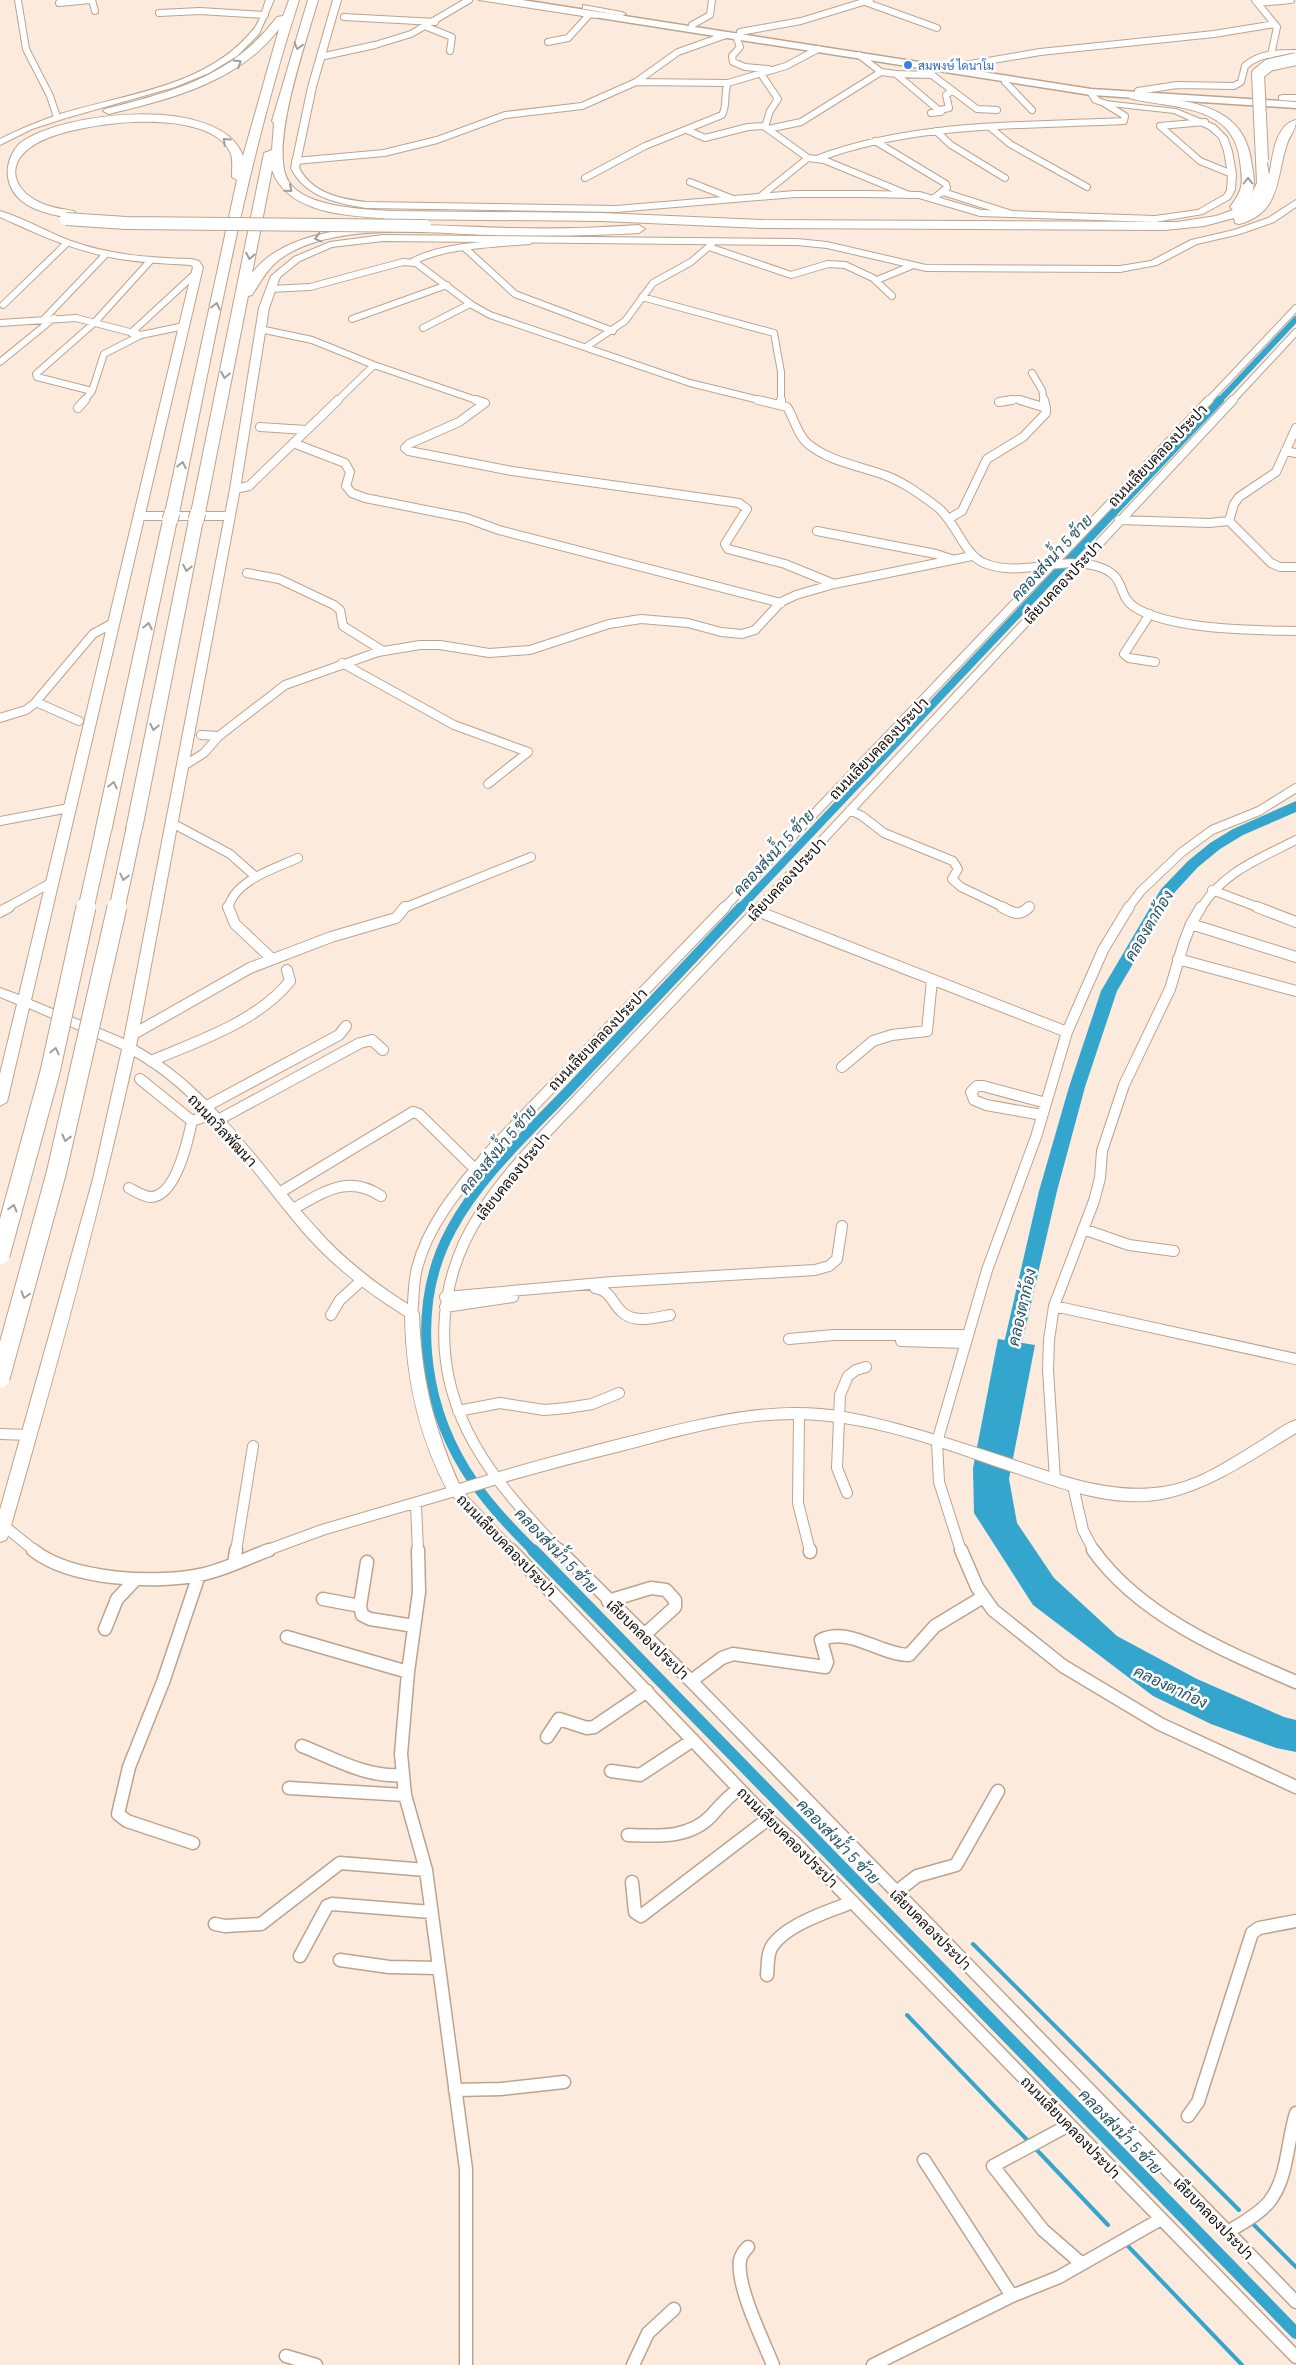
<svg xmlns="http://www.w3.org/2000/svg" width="1296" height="2365" font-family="Barlow,Sarabun,sans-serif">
	<rect width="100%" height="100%" fill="#fcebdd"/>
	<path fill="#34a5cc" d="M998,1339L1035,1345L1009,1479L1017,1523L1054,1578L1117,1636L1197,1679L1284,1717L1296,1720V1752L1276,1748L1211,1724L1153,1696L1033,1605L974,1513L973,1468Z"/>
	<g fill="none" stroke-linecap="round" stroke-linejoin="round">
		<path stroke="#34a5cc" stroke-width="4" d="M973,1944L1239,2210
			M907,2015L1030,2143
			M1034,2147L1108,2225
			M1254,2225L1296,2267
			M1126,2244L1242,2365"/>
		<path stroke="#34a5cc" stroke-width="6" d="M1219,401L1296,319"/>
		<path stroke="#34a5cc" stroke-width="8" d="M740,908L1220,400"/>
		<path stroke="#34a5cc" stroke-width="10" d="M534,1551C509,1526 484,1500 465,1469C422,1399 411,1304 451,1230C480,1176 528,1133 569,1090C626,1029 684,968 741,907"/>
		<path stroke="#34a5cc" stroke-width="12" d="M533,1550L1296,2333"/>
		<path fill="#34a5cc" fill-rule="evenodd" d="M1296,801V812L1243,835L1220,849L1198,867L1175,892L1117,991L1085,1087L1057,1191L1017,1365L1015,1370L1008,1372L1001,1370L999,1365L1039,1191L1069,1087L1101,991L1161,889L1188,861L1210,843L1233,829Z"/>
		<g stroke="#bda38d" stroke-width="8">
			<path id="street-far3" d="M18,0L26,49L50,96L57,117
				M92,0L95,11
				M1255,0L1277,27L1271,55
				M865,2L937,28
				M59,3L90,0
				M1258,3L1291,0
				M159,13L200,11L265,15
				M344,17L435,22
				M692,25L710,15L712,0
				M427,27L452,37L450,51
				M740,32L801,21L870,0
				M736,36L740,47L732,56L733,62L745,67L768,69
				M548,42L568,38L588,16
				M320,57L375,45L411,34L469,0
				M958,66L1040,52L1214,34L1275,24
				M931,67L932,75L977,109L997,110
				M881,72L896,74L941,112L931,113
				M761,74L778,99L770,111L765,127L808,158L824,160L909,195
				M896,74L932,75
				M1008,79L1005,82L1007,84L1032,110
				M636,82L728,83
				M1138,91L1177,85L1234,86L1241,82L1245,66C1259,53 1278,53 1296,53
				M940,110L949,108L946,95L952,91
				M1205,122L1160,126L1200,161L1232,174
				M991,128L1010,144L1087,187
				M768,129L801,122L881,72L859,55
				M687,130L705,138L748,127L765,126
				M936,131L951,145L1005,178
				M875,141L946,184L947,188L934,198
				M819,158C915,122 1023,126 1124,121L1125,116L1104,103
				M295,161L384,153L437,140L505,115L582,106L636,82L678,52L726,35
				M585,178L645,146L722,115C728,104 723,94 728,83L786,66L818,49
				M690,182L733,199
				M943,192L1012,214
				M761,196L808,158
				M709,247L791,275L828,264L845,265L873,278L892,296
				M466,249L515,294L613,331
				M412,262C442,245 494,244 529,241
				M877,280L911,266
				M270,289L310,287L403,262L416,263L472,305L490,315L690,383L763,401
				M642,297L774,333L781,372V401
				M3,305L67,243
				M44,319L106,254
				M352,319L447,285
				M0,323L76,318L141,335L184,326
				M423,328L470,304
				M260,329L312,340L374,365L337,401
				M131,333L197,272
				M141,335L104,354L92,391L37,377L36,374L94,323L151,260
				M586,347L625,321L653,283L691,262L712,244
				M0,362L54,318
				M374,365L479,401
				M1032,373L1042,390L1044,401
				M84,401L92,391
				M1005,401L1017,399L1024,401
				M1208,401L1296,308
				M1232,401L1296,332"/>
		</g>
		<g stroke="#bda38d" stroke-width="10">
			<path id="street-far2" d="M476,400L485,403L459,422L409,444L405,448L409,451L512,471L739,503L747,509L725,544L728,549L785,564L834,584
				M758,400L787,407C794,418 797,434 807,443C829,462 861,466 887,476C905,483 921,495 936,506C956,521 963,554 984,563C1019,578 1060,556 1096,566C1129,575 1115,596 1136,608C1172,630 1254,630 1296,631
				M781,400V404
				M1044,400L1046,408
				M999,402L1012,400
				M78,408L85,400
				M260,427L306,430
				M293,443L345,463L350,472L346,486L352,493L365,498L466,518L499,530L781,603
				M1285,451L1296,453
				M235,489L249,486L338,400
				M138,516H229
				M950,518L962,511L987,459L1023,437L1046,413V408L1020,400
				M1119,520L1209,523L1229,521L1234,504L1239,497L1276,472L1296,428
				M1229,521L1271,563L1280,567H1296
				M817,531L936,554L951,559
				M247,573L279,579L334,605L340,610L343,626L383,651
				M1150,614L1124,654L1129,658L1155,662
				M342,663L454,725L528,752
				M36,702L79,721
				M0,718L26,710L34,704L93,634L113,623
				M201,735L219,736
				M182,767L204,753L219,736L285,685L378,652L420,645H440L489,653L530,650L609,624L641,619L688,623L721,632L742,634L755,630L781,602L796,595L834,584L972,556
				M488,784L528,752
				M850,810L862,816L884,833L953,861L958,869L952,879L961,887L1005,908
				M0,821L69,808
				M172,823L230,854L256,877
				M1212,890L1260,908
				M6,908L54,881
				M228,908C235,880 274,869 298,858
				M404,908L531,857
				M724,908L1209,400
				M759,908L1233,400
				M1028,908L1029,907
				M1128,908L1141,891L1182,852L1212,830L1259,811L1296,788
				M1201,908C1223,872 1259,859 1296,840"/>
		</g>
		<g stroke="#bda38d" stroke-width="12">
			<path id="street-far1" d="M228,907L235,924L272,959
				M1002,907C1013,913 1019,917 1029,907
				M1257,907L1296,922
				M757,911L1067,1032
				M0,912L9,907
				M1191,924L1296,957
				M1178,959L1296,991
				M132,1035L250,968L331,937L396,918L405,907
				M151,1061C198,1041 257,1022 290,981L287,970
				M842,1067L873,1041L892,1035L927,1031L932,980
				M140,1079L192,1121L212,1114
				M205,1107L339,1035L346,1026
				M1042,1115L986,1105L974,1100L971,1092L977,1086H983L1046,1103
				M218,1120L360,1043L372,1040L383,1050
				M129,1188C135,1191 144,1197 151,1197C176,1196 188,1140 192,1121
				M279,1193L413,1112L419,1114L475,1169
				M293,1209C324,1192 348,1174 381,1196
				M1083,1229L1129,1245L1174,1251
				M595,1288C610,1290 611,1301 621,1311C633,1324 654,1318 670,1315
				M445,1297L612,1282L815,1270L829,1266L837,1259L842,1226
				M1054,1306L1296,1359
				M445,1307L513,1297
				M412,1314C414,1299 413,1283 417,1268C429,1221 463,1184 493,1148L725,907
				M331,1315L340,1300L362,1280
				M789,1339L834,1335H967
				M901,1341L965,1343
				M458,1411L500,1403L544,1410L567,1408L592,1404L619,1393
				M799,1414L798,1503L810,1551
				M0,1434L29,1435
				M1055,1479L1048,1370L1049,1340L1054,1306L1094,1201L1100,1178L1102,1151L1124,1085L1170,989L1184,942L1191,924L1201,907
				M1073,1486L1083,1530L1094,1551
				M847,1493L837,1468L840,1395L848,1376L856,1370L866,1367
				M416,1504L418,1551
				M3,1525L35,1551
				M236,1551L253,1446
				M265,1551L322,1530L455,1491L512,1551
				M560,1551C496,1484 436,1415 445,1315C448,1279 460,1245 480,1214C508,1170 545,1134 581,1096C641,1033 701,970 760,907
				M961,1551L939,1482L937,1442L987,1270L1036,1137L1067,1032L1103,950L1129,907"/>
		</g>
		<g stroke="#bda38d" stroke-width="15">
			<path id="street" d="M33,1550C70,1580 158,1585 204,1574C226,1569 247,1558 269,1550
				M418,1550L419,1592L408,1672L401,1754L405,1795L426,1870L466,2169V2365
				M511,1550L768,1819L794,1842L1296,2357
				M559,1550L692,1682L1296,2302
				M810,1550V1552
				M961,1550L977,1587L993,1610L1063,1666L1160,1724L1296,1787
				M1093,1550C1140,1616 1224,1651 1296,1682
				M367,1562L360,1606L362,1615L370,1619L414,1626
				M234,1564L236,1550
				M323,1599L360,1606
				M608,1601L651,1588L666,1590L675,1600V1607L643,1636
				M105,1629L117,1599L136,1579
				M287,1637L408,1672
				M691,1681L722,1658L733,1654L825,1667L827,1662L821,1640C848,1626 881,1655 909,1655L935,1626L983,1597
				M547,1737L559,1719L587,1728L594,1727L647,1691
				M302,1746C335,1759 367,1778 403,1775
				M611,1771L640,1775L693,1740
				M289,1788L405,1795
				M628,1835C656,1836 689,1839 711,1816C720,1806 727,1797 739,1789
				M193,1843L127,1821L118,1814L129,1767L163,1682L199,1575
				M632,1882L635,1912L641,1916L768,1819
				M895,1893L917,1876L956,1865L998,1791
				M215,1924L225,1926L261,1924L340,1863L426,1870
				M300,1956L327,1906L332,1904L431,1912
				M340,1960L389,1967L439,1968
				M767,1975C768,1966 767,1956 771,1948C784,1925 829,1911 853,1902
				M455,2090L501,2089L564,2082
				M1188,2116L1198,2102L1252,1933L1259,1928L1296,1921
				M1069,2125L993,2166L1043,2230L1082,2264
				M924,2160L1012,2296
				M1228,2232C1242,2223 1258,2215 1269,2202C1288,2179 1287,2141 1296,2113
				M748,2247C744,2251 741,2255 740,2260C736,2286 763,2340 773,2365
				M286,2356L316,2365
				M633,2365L648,2333L674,2309
				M873,2365L1012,2296L1059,2277L1161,2219"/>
		</g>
		<g stroke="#bda38d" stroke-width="2">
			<path id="secondary" d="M266,0H274L259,34L237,56L209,73L175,87L66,118L32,129L0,145V139C20,129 39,121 60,114C125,94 206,87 252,31C260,23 262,10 266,0Z
				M333,0H341L316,87L299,168C312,193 340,199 366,202L616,206L795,191H865L920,192L981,210L1155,216L1198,210L1224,195L1227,190L1228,174L1224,151L1219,138L1209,129L1174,113L1101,105L1093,102L1087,92L1091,90L1099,98L1105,101L1176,109L1215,125L1227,137L1232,151L1236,174L1235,190L1230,199L1203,214L1155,222L980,216L919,198L865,197H795L616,212L366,208C336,203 305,197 291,168L308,87Z
				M479,0H499L600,16L596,18Z
				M583,5L622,12L626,14L622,16L586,9H583Z
				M1296,200V207L1274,222L1240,234L1197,244L1157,265L1120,272L926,271L827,248L797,245L383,241L332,247L300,261L280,277L269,308L240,489L136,1046C213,1088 259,1166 317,1229C346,1262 380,1287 417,1310L419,1314C421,1377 433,1426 459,1484C514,1467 569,1452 624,1438C697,1420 769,1399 845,1412C899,1422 953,1440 1005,1457C1056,1474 1108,1495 1163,1487C1199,1482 1232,1458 1262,1440C1273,1433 1284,1424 1296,1420V1433C1254,1458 1215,1487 1167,1498C1109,1511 1048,1483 995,1466C933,1444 865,1420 798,1419C739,1418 682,1435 625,1450C568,1464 511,1479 455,1497L450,1495C419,1439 406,1380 405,1316C368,1293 334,1267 305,1234C254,1175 203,1094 134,1056C98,1218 54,1377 8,1536L6,1540L0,1542V1510L93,1179L122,1049L29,1008L7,1102L0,1106V1074L17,1004L0,997V988L19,995L193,267L191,265C157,263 122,262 89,252C58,244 29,230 0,217V211C24,218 47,232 71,241C110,255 150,258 191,259L199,261L203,267L31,1000L124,1039L230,489L259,308L271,276L294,257L330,242L383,235L797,239L827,242L926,265L1120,266L1151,261L1191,240L1234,230L1268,218Z"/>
		</g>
		<g stroke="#bda38d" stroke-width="3">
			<path id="primary" d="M500,0H522L1091,89L1296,102V108L1091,95L505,3Z"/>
		</g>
		<g stroke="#bda38d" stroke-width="2">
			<path id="highway" d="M289,0H299C245,167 215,341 179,513L174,517L177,520L111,832L103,837L95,832L163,520L168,516L165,513L237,180L232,177C232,170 233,161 231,154C211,104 76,122 39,142C6,159 8,188 41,203C52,208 63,209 74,211L76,214L70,218C58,216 45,213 33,208C5,195 0,166 19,144C61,111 221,94 243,156L279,29C239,82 171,99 109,114L103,111L105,109C174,91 232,77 277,17L283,16Z
				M308,0H318C308,37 267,150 289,182C305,207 362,209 389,211L602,213L762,220L1177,222L1216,216L1233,210L1230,207C1244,188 1243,183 1240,161C1234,103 1171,109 1129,98V94C1140,91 1156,95 1167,98C1211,105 1247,116 1252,166C1254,178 1256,188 1249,199L1257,183L1256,160L1258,158H1266L1269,175C1273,158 1274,125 1296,120C1296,131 1290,134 1287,144C1276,175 1282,213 1239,224L1235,223L1234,218L1204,226L1165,230L762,228L602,221L389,219C349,215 288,215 272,170L252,273C300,210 442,227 513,228C555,229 597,228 639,225L645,229L639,233C590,236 541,236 491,235C432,233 347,223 293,251C270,263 265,275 252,295L248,296L205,513L200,517L203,520L142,829L134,834L126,829L189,520L194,516L191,513L264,153L272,150L274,123L272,121Z
				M1283,95H1296V101L1279,100V96Z"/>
		</g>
		<use href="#street-far3" stroke="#fff" stroke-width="6"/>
		<use href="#street-far2" stroke="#fff" stroke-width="8"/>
		<use href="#street-far1" stroke="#fff" stroke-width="10"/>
		<use href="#street" stroke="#fff" stroke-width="12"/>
		<use href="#secondary" fill="#fff" fill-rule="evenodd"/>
		<use href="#primary" fill="#fff" fill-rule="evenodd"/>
		<use href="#highway" fill="#fff" fill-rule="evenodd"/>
		<g stroke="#bda38d" stroke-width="14" stroke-linecap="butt">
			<path id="highway-bridge-far2" d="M1262,160L1258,74L1269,65L1296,59
				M66,219L126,223L425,226"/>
		</g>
		<g stroke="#bda38d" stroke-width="17" stroke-linecap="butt">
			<path id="highway-bridge-far1" d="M170,520L172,513
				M196,520L198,513
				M86,908L103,832
				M117,908L134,829"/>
		</g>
		<g stroke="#bda38d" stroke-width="21" stroke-linecap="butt">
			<path id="highway-bridge" d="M0,1255L50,1072L86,907
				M0,1378L56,1174L117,907"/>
		</g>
		<use href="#highway-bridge-far2" stroke="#fff" stroke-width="12"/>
		<use href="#highway-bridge-far1" stroke="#fff" stroke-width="15"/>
		<use href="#highway-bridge" stroke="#fff" stroke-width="19"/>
	</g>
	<defs><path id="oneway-chevron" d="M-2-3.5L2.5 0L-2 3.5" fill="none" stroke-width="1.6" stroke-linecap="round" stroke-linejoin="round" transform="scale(1.25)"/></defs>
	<g stroke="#a29e9b">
		<use href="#oneway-chevron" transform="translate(298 46) rotate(107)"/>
		<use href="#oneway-chevron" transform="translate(238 63) rotate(-32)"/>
		<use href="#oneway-chevron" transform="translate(226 141) rotate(-138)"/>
		<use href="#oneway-chevron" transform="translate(1248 181) rotate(-90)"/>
		<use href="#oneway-chevron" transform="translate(289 189) rotate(40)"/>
		<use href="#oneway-chevron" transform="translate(318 238) rotate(165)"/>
		<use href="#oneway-chevron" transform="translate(250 256) rotate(101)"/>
		<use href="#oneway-chevron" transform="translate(216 306) rotate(-78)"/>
		<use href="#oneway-chevron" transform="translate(225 375) rotate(101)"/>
		<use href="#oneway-chevron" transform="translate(182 465) rotate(-78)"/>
		<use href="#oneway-chevron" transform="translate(187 568) rotate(101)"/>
		<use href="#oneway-chevron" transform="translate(148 626) rotate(-78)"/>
		<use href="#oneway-chevron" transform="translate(154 727) rotate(101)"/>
		<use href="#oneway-chevron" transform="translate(113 785) rotate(-78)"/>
		<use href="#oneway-chevron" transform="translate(124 877) rotate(102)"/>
		<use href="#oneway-chevron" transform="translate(55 1051) rotate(-77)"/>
		<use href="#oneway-chevron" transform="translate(66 1138) rotate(104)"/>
		<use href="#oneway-chevron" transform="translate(13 1208) rotate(-74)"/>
		<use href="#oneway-chevron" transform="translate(25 1295) rotate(106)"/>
	</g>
	<circle fill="#3f7fe0" stroke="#fff" stroke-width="2" cx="908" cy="65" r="5"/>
	<g text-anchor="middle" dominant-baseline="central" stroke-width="5" stroke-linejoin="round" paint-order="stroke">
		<g font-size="12" fill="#366cbe" stroke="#fff" text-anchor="start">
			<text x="918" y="65">สมพงษ์ ไดนาโม</text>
		</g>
		<g font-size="15" fill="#160d06" stroke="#fff">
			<text transform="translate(1157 455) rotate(-46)">ถนนเลียบคลองประปา</text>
			<text transform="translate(1062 582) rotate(-47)">เลียบคลองประปา</text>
			<text transform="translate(878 748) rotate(-46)">ถนนเลียบคลองประปา</text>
			<text transform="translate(786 879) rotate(-47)">เลียบคลองประปา</text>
			<text transform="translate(597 1039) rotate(-46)">ถนนเลียบคลองประปา</text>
			<text transform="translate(223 1130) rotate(47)">ถนนถวิลพัฒนา</text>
			<text transform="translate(512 1176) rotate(-51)">เลียบคลองประปา</text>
			<text transform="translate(507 1545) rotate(46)">ถนนเลียบคลองประปา</text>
			<text transform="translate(648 1639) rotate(44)">เลียบคลองประปา</text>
			<text transform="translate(788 1837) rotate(45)">ถนนเลียบคลองประปา</text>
			<text transform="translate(931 1929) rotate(45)">เลียบคลองประปา</text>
			<text transform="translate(1071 2127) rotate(46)">ถนนเลียบคลองประปา</text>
			<text transform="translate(1214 2218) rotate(46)">เลียบคลองประปา</text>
		</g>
		<g font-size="16" font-style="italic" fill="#265364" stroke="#fff">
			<text transform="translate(1051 557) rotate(-47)">คลองส่งน้ำ 5 ซ้าย</text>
			<text transform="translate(773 852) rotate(-47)">คลองส่งน้ำ 5 ซ้าย</text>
			<text transform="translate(1148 925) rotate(-59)">คลองตาก้อง</text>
			<text transform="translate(497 1149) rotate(-50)">คลองส่งน้ำ 5 ซ้าย</text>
			<text transform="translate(1021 1307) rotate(-77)">คลองตาก้อง</text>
			<text transform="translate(557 1550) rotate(46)">คลองส่งน้ำ 5 ซ้าย</text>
			<text transform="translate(1171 1686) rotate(25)">คลองตาก้อง</text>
			<text transform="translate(839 1841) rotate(46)">คลองส่งน้ำ 5 ซ้าย</text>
			<text transform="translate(1121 2131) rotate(46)">คลองส่งน้ำ 5 ซ้าย</text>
		</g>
	</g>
</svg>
